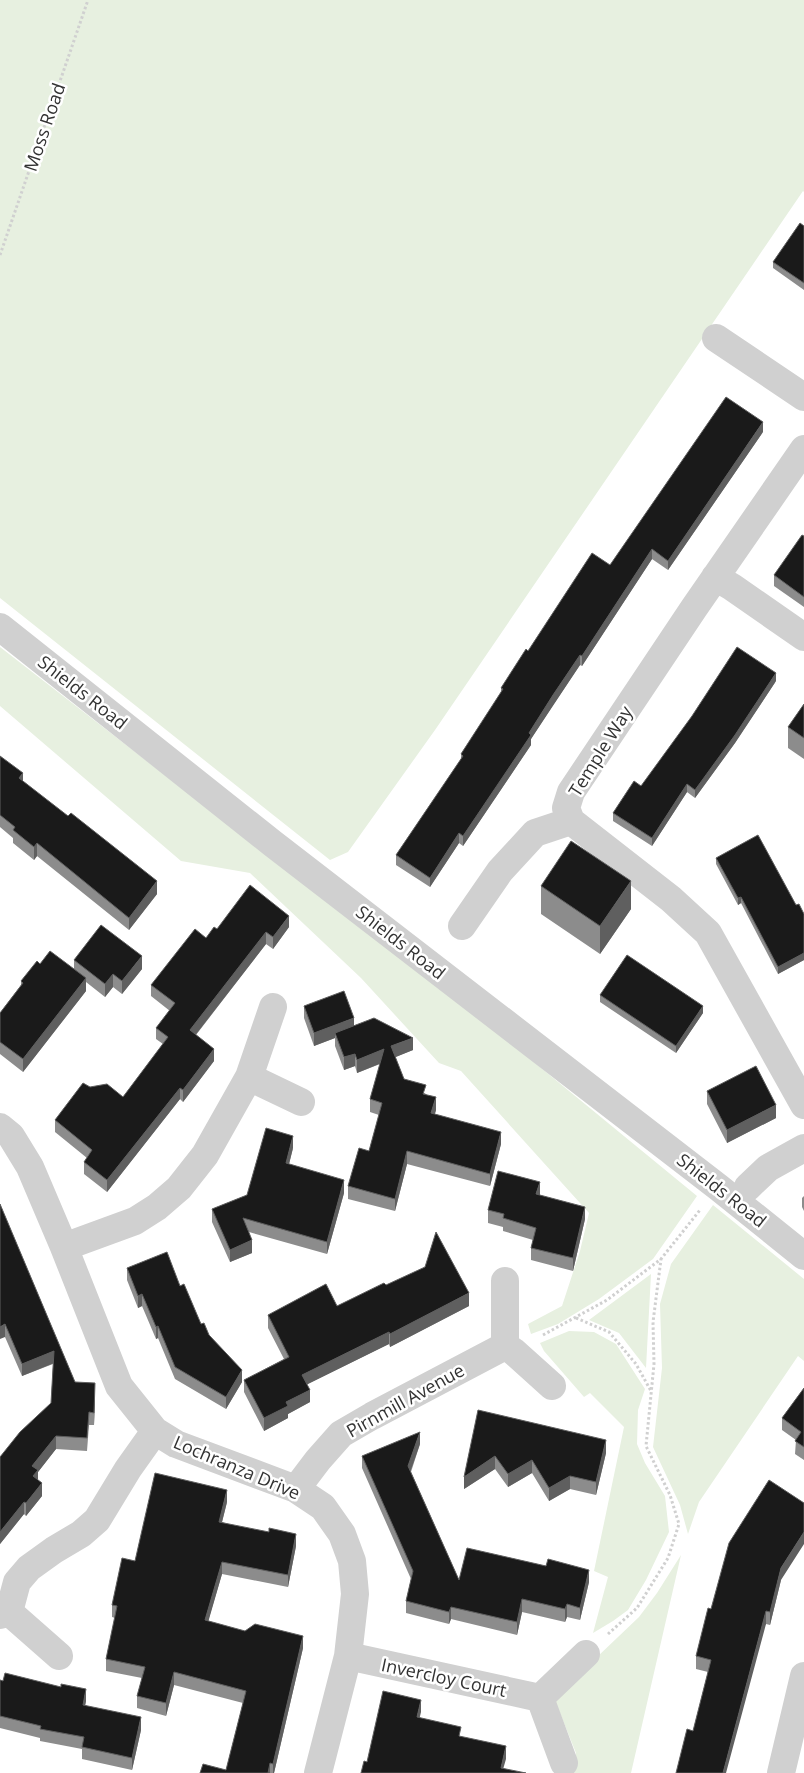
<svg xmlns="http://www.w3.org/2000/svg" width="804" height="1773" font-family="'Open Sans',sans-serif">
	<rect width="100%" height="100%" fill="#fff"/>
	<path fill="#e7f0e0" d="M0,0H804V192L803,191L435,730L348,852L330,860L0,598Z
		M0,647L524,1054L697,1196L653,1259L599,1299L558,1324L531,1334L528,1324L562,1306L580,1251L589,1213L461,1071L439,1063L361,978L250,873L181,861L0,706Z
		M713,1205L804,1279V1361L798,1356L699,1502L688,1534L680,1505L653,1447L662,1368L660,1304L671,1264Z
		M651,1274L646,1368L619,1333L589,1320Z
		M569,1331L594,1332L616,1344L645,1389L638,1410L637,1444L645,1463L665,1496L669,1532L646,1580L628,1610L613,1621L593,1633L608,1577L594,1571L624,1427L590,1393L584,1397L544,1351L540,1343Z
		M681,1555L631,1773H572L576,1753L554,1698L639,1617L657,1593Z"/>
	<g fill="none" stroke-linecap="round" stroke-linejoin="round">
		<path stroke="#d0d0d0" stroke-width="3" stroke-dasharray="2.5 2.5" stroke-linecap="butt" d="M0,255L88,0
			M576,1318L609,1332L636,1364L651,1391
			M543,1335L607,1300L661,1259L700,1210
			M608,1634L637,1608L668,1558L679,1524L670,1495L646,1446L654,1364L653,1322L661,1259"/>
		<path stroke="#d0d0d0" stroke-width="28" d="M716,338L804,397
			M804,449L694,608L571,792L566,808L571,821L671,899L708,933L804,1105
			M715,577L732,587L804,637
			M0,627L272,843L718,1187L804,1256
			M462,926L500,871L535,833L571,821
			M249,1077L301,1102
			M0,1127L11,1136L30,1167L64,1247L119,1386L155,1431L176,1444L296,1489L323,1507L342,1534L352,1561L355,1594L348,1656L318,1773
			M748,1187L768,1168L804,1148
			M64,1247L135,1221L157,1207L179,1188L205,1155L249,1077L273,1007
			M505,1281V1346L513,1351L552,1386
			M296,1489L318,1460L341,1434L372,1416L505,1346
			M9,1612L59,1656
			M0,1615L9,1612L17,1582L29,1568L54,1550L81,1534L97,1520L128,1469L155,1431
			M348,1656L540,1698
			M564,1763L540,1698L586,1654
			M781,1773L804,1676"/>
	</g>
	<path fill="#8c8c8c" d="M804,226V290L773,268V262Z
		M763,432L668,570L652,559L582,666L580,665L553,705L531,739V745L463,846L459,843L430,887L396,865V855L461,759V754L501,693V688L528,651L610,565Z
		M804,536V607L774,586V575Z
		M776,681L735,743L695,798L687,792L652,846L613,821V813L641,786Z
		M804,704V759L788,748V727Z
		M0,756L23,781L157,894L129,930L37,856L34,860L13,843V838L0,827Z
		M716,858L804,914V960L778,974L741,903L738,905L716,864Z
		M541,886L631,909L600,954L541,914Z
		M289,927L273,949L266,944L196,1035L214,1061L183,1102L180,1099L107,1192L84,1174V1162L87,1158L55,1132V1120L90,1087L123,1097L163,1044L156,1039V1028L170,1011L151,996V985L206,938L217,929Z
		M74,960L142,969L122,994L113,987L105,997L86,982V991L23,1072L0,1054V1013L21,985V981L40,964L74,969Z
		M600,995L703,1013L676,1053L600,1002Z
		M304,1006L413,1050L395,1057L404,1079L426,1094L436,1110L435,1114L501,1144L490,1186L407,1164L395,1211L348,1199V1186L369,1151L379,1115L370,1112V1099L380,1064L357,1073L355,1066L344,1070L335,1046V1038L314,1046L304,1018Z
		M707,1091L776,1118L727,1143L707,1104Z
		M293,1148L289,1164L344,1193L327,1254L249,1232L252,1253L230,1262L212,1222V1209L247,1195Z
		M540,1195L585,1219L573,1271L531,1260V1248L533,1240L503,1231V1227L488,1223V1210Z
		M804,1196V1211L802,1207V1198Z
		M0,1204L75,1382L95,1396L94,1425H89L87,1451L56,1449L38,1472V1480L42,1496L26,1516L24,1514L0,1544V1457L51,1403L53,1364L22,1376L5,1337Z
		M127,1268L180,1286L201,1324L242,1382L226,1409L175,1379L158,1338L156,1339L142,1306L138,1308L127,1280Z
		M386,1285L469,1306L390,1347L389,1344L307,1384L310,1402L288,1414V1418L264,1431L244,1392V1380L284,1359L268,1328V1315L337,1306Z
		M804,1388V1460L795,1454L796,1440L782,1430V1418Z
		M478,1410L606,1453L596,1495L570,1489L549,1501L532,1473L508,1487L495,1469L464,1489Z
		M420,1444L411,1472L459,1580L589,1582L580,1620L567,1617L565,1622L522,1612L517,1635L451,1619L449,1624L406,1613V1601L411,1579L362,1468V1456Z
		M227,1502L222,1522L296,1546L288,1587L222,1574L208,1621L303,1648L274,1773H200L226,1770L243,1703L174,1685L166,1716L137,1708V1696L142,1678L106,1671V1659L115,1618L112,1617V1605L135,1561Z
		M781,1580L770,1625L766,1624L693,1731L708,1672L696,1669V1656L711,1609Z
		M0,1680L86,1701L85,1705L141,1730L132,1770L82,1759V1749L40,1741V1738L0,1728Z"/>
	<path fill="#5f5f5f" d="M763,422V432L668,570V561Z
		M652,549V559L582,666V656Z
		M580,655V665L531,739V745L463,846V836L553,695Z
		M776,673V681L735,743L695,798V790Z
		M23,773V786L19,778Z
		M687,784V792L652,846V838Z
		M459,833V843L430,887V878Z
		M37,843V856L34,860V847Z
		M157,881V894L129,930V918Z
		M631,881V909L600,954V926Z
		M741,897V903L738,905V898Z
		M289,916V927L273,949V937Z
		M266,932V944L190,1042V1030Z
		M804,953V960L778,974V967Z
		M142,956V969L122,994V981Z
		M113,974V987L105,997V984Z
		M86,978V991L23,1072V1059Z
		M703,1006V1013L676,1053V1046Z
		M354,1018V1031L335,1033V1038L314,1046V1033Z
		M413,1038V1050L391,1059V1046Z
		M214,1049V1061L183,1102V1090Z
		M384,1049V1062L357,1073V1060Z
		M355,1054V1066L344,1070V1057Z
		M180,1088V1099L107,1192V1180Z
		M436,1097V1110L431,1125V1113Z
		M776,1105V1118L727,1143V1130Z
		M501,1132V1144L490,1186V1174Z
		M293,1136V1148L286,1176V1163Z
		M407,1151V1164L395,1211V1199Z
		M344,1180V1193L327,1254V1242Z
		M540,1182V1195L536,1207V1194Z
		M585,1207V1219L573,1271V1258Z
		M252,1240V1253L230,1262V1250Z
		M469,1293V1306L390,1347V1334Z
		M142,1294V1306L138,1308V1296Z
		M5,1324V1337L0,1339V1327Z
		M158,1326V1338L156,1339V1327Z
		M389,1332V1344L302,1387V1375Z
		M54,1351V1363L22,1376V1364Z
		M242,1370V1382L226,1409V1397Z
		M95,1383V1396L94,1425V1413Z
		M310,1390V1402L288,1414V1418L264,1431V1418L286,1402Z
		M420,1432V1444L408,1478V1466Z
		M56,1436V1449L38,1472V1483L33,1489L32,1466Z
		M606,1440V1453L596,1495V1482Z
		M495,1456V1469L464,1489V1477Z
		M532,1460V1473L508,1487V1474Z
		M570,1476V1489L549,1501V1488Z
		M42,1483V1496L26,1516V1503Z
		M227,1490V1502L219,1534V1522Z
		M24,1502V1514L0,1544V1532Z
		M804,1532V1544L781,1580L770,1625V1612L781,1568Z
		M296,1534V1546L288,1587V1575Z
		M222,1562V1574L205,1633V1620Z
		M589,1570V1582L580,1620V1608Z
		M522,1599V1612L517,1635V1622Z
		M567,1604V1617L565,1622V1609Z
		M451,1607V1619L449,1624V1612Z
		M766,1611V1624L726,1773H723Z
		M303,1636V1648L274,1773H273V1764Z
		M174,1672V1685L166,1716V1703Z
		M86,1689V1701L83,1717V1705Z
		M421,1700V1712L417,1729V1717Z
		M141,1717V1730L132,1770V1758Z
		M506,1746V1759L502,1773L501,1768Z
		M270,1763V1773H268Z"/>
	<path fill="#1a1a1a" stroke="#5f5f5f" d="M800,223L804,226V283L773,262Z
		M726,397L763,422L668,561L652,549L582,656L580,655L553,695L529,733L531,735L463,836L459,833L430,878L396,855L463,756L461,754L503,689L501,688L526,649L528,651L592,553L610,565Z
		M802,535L804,536V597L774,575Z
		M737,647L776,673L735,735L695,790L687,784L652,838L613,813L634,781L641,786L692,716Z
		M804,704V738L788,727Z
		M0,756L23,773L19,778L68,816L71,813L157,881L129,918L37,843L34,847L13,830L15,827L0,815Z
		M758,835L796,905L799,904L804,914V953L778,967L741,897L738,898L716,858Z
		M571,841L631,881L600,926L541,886Z
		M250,885L289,916L273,937L266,932L190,1030L214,1049L183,1090L180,1088L107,1180L84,1162L92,1150L55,1120L83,1083L90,1087L107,1084L123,1097L168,1037L156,1028L175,1003L151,985L195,929L206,938L214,927L217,929Z
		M101,925L142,956L122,981L113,974L105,984L74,960Z
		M50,951L86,978L23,1059L0,1042V1013L23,983L21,981L37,961L40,964Z
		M627,955L703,1006L676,1046L600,995Z
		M344,991L354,1018L314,1033L304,1006Z
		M374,1018L413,1038L391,1046L404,1079L426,1085L423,1094L436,1097L431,1113L501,1132L490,1174L407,1151L395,1199L348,1186L359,1148L369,1151L382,1103L370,1099L384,1049L357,1060L355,1054L344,1057L335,1033Z
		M756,1066L776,1105L727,1130L707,1091Z
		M266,1128L293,1136L286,1163L344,1180L327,1242L243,1218L252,1240L230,1250L212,1209L247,1195Z
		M498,1171L540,1182L536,1194L585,1207L573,1258L531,1248L536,1228L503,1218L504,1214L488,1210Z
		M0,1204L75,1382L95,1383L94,1413L89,1412L87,1438L56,1436L32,1466L38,1470L33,1476L42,1483L26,1503L24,1502L0,1532V1457L20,1432L51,1403L54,1351L22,1364L5,1324L0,1327Z
		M436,1232L469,1293L390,1334L389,1332L302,1375L310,1390L286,1402L288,1406L264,1418L244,1380L289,1357L268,1315L326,1284L337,1306L384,1283L386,1285L425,1267Z
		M167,1252L180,1286L184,1284L201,1324L204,1323L209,1335L242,1370L226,1397L175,1367L158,1326L156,1327L142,1294L138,1296L127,1268Z
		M804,1388V1447L795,1441L801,1432L782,1418Z
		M478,1410L606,1440L596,1482L570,1476L549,1488L532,1460L508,1474L495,1456L464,1477Z
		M420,1432L408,1466L459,1580L467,1548L546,1566L548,1559L589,1570L580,1608L567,1604L565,1609L522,1599L517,1622L451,1607L449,1612L406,1601L413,1571L362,1456Z
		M155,1473L227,1490L219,1522L269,1532V1528L296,1534L288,1575L222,1562L205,1620L245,1631L255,1624L303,1636L273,1764L270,1763L268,1773H200L203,1764L226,1770L246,1691L174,1672L166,1703L137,1696L145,1667L106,1659L117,1606L112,1605L122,1558L135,1561Z
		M769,1480L804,1503V1532L781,1568L770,1612L766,1611L723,1773H676L687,1729L693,1731L711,1660L696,1656L708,1608L711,1609L729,1543Z
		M5,1673L61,1687V1684L86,1689L83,1705L141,1717L132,1758L82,1747L84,1737L40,1729L41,1726L0,1716V1680L3,1681Z
		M383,1691L421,1700L417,1717L461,1727L459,1736L506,1746L501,1768L526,1773H361L364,1761L367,1762Z"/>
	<g text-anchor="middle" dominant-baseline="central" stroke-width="5" stroke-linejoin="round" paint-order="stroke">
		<g font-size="18" fill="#333" stroke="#fff">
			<text transform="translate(44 127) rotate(-71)">Moss Road</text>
			<text transform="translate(83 692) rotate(38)">Shields Road</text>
			<text transform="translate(600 751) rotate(-58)">Temple Way</text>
			<text transform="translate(401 942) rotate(38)">Shields Road</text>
			<text transform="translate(722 1190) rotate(38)">Shields Road</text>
			<text transform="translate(405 1400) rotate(-29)">Pirnmill Avenue</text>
			<text transform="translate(237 1467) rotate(23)">Lochranza Drive</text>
			<text transform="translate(444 1677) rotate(12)">Invercloy Court</text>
		</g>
	</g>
</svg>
